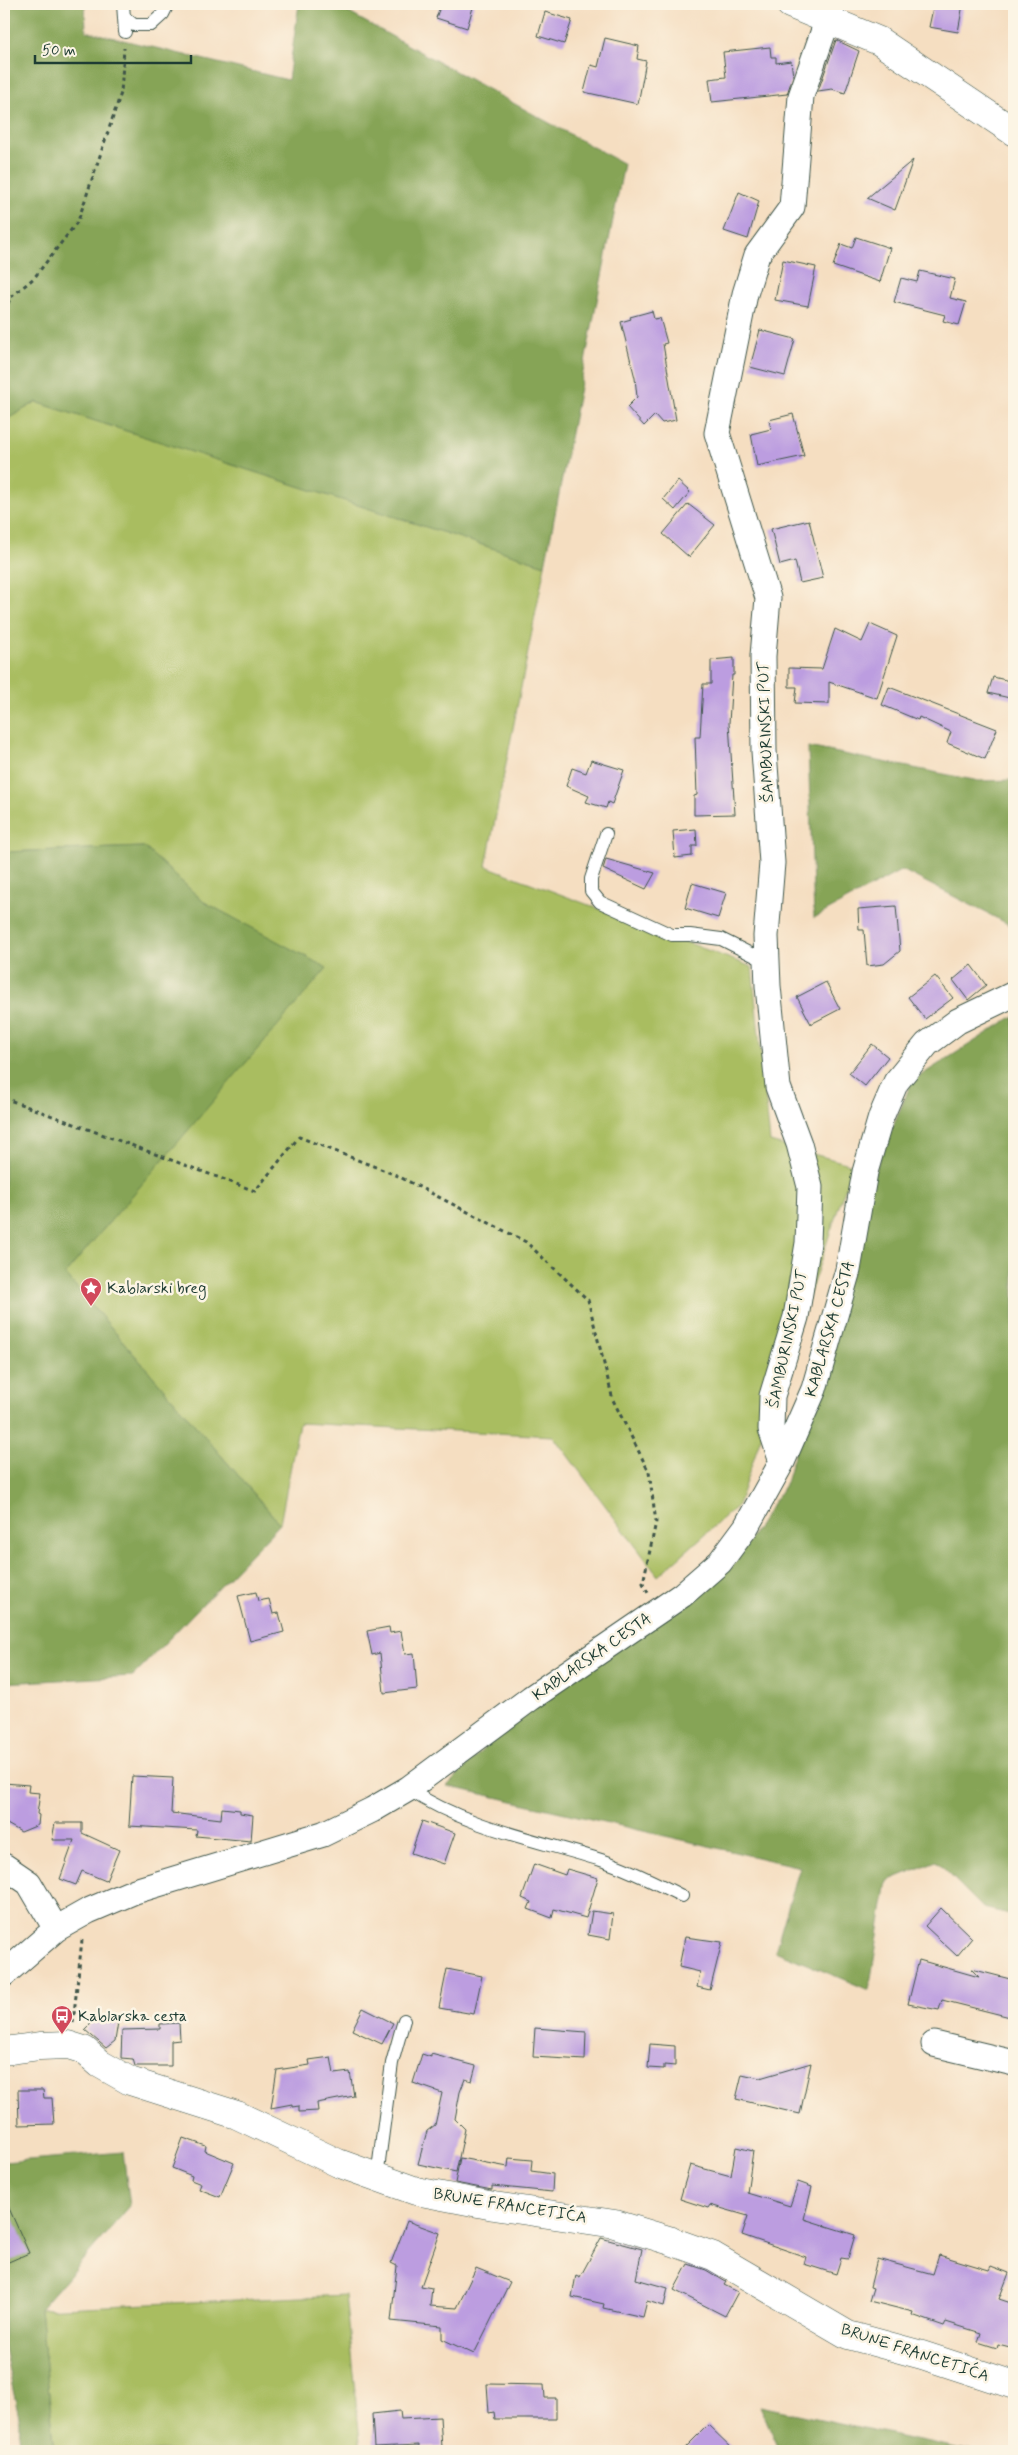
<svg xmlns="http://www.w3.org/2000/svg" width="1018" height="2455" font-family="Mynerve,sans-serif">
	<rect width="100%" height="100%" fill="#fcf5e5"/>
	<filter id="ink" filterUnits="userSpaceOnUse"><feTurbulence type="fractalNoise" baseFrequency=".02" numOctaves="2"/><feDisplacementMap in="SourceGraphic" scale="10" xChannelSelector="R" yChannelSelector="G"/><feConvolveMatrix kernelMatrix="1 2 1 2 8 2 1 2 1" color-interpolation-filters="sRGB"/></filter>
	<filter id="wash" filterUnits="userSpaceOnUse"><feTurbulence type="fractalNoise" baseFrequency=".0096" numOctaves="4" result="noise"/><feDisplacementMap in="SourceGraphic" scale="20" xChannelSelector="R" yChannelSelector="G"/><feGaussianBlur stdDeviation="1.12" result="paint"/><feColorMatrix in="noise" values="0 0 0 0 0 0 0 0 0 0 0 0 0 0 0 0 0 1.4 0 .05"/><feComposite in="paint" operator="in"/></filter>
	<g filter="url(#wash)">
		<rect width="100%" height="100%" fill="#f5dec1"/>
		<path fill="#a9bd61" stroke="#647d4a" d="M36,402L545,565L486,866L752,967L770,1142L853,1165L738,1505L658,1576L553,1436L299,1423L280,1524L65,1274L326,968L204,902L144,847L4,852V421Z
			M345,2295L361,2451H55L40,2309Z"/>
		<path fill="#86a457" stroke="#527046" d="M4,4H85L86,31L288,80L299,4H333L624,164L545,565L36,402L4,421Z
			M808,747L979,781L1014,780V927L902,870L814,918Z
			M144,847L204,902L327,968L65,1274L280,1524L133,1676L4,1683V852Z
			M1014,1016V1915L983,1908L936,1861L887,1881L869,1990L775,1951L800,1867L447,1786L514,1718L733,1566L786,1483L875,1170L912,1081Z
			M123,2152L130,2206L40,2309L55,2451H19L20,2422L4,2348V2162Z
			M760,2406L971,2451H780Z"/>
		<g id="blocks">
			<path fill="#bc9de0" d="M441,4H474L467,28L436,18Z
				M934,4H963L958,32L929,27Z
				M545,12L572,20L564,44L538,36Z
				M605,38L639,46L637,59L646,61L638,104L584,92L591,65L598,67Z
				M836,40L859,51L845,93L832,89L818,91Z
				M770,47L771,57H776V63L791,61L793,76L787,94L712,102L709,79L726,77L723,52Z
				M913,160L895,210L867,198Z
				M739,192L759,201L748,239L724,231Z
				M856,237L890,248L880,282L833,266L841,244L852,248Z
				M783,260L816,267L808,306L775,300Z
				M920,271L955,279L950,298L966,302L959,325L943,321L945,315L894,302L901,278L917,282Z
				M652,311L654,319L660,318L667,343L663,344L676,420L662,423L655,415L644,426L627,407L637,397L635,378L621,322L631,319L630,317Z
				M760,330L795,339L785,376L750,367Z
				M793,414L804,456L757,466L751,434L771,429L769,420Z
				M678,481L690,492L675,510L663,499Z
				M688,504L715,525L689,557L663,534Z
				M809,520L823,578L800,583L795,561L780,565L771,529Z
				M870,624L897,636L877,698L829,682V704L795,703L797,687H789V668L822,669L835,629L862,642Z
				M734,658V675H732L729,723L735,814L694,815V796L697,795L695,737H700L703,684H711V660Z
				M993,677L1014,682V699L988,693Z
				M889,687L997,729L985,759L947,743L951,732L919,717L918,720L882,705Z
				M591,760L624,770L612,804L608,802L606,808L586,802L589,796L566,786L572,768L586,773Z
				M696,829L697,846H692V856L675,858L673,831Z
				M606,859L655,873L646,889L603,869Z
				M692,883L726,893L718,918L685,908Z
				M896,906L900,951L884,964L867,966L864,930H859L858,909Z
				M971,965L986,985L968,1000L953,980Z
				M935,976L953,998L925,1019L908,997Z
				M826,982L840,1009L811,1024L797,997Z
				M872,1044L888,1057L865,1086L849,1073Z
				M256,1592L258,1601L269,1599L273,1614L279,1613L284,1632L250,1641L238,1596Z
				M389,1627L390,1633L401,1631L405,1654L414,1653L417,1689L384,1693L380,1653L372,1655L367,1631Z
				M132,1776L173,1778L171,1813L221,1819L222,1808L240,1810V1813L253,1815L251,1841L196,1836L197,1830L129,1826Z
				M4,1783L29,1785L28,1792L40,1793L37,1814L39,1815L38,1825L21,1832L7,1824L4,1818Z
				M422,1821L455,1833L444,1864L411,1853Z
				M55,1823H82V1833L119,1850L106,1881L82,1871L76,1885L60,1879L74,1840H52Z
				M534,1864L565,1875L567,1869L598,1878L586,1918L554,1909L552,1918L528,1909L531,1902L522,1898Z
				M941,1908L972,1938L957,1956L925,1926Z
				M592,1911L613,1914L610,1939L588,1935Z
				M685,1937L722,1942L710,1990L697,1987L700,1972L679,1967Z
				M919,1960L979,1977L971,1969L1014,1980V2018L942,2000L939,2010L908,2004Z
				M447,1969L482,1976L474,2014L439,2008Z
				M363,2008L393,2023L382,2044L352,2030Z
				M91,2018L118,2022L115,2041L106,2048L85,2030L90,2025Z
				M179,2023L180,2040L171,2041V2066H135L133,2059L121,2058L122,2030L160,2029V2024Z
				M535,2028L586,2032L585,2060L533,2057Z
				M650,2044L675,2046V2066L664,2065V2069L648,2068Z
				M422,2054L431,2057V2054L476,2066L472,2081L465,2079L460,2092L455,2119L465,2129L456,2172L418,2164L427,2131L435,2125L442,2093L413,2083Z
				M331,2057L334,2074L350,2072L354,2096L317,2103L318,2111L299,2112V2106L292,2107V2104L271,2108L277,2070L310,2065L309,2060Z
				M811,2063L800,2114L736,2099L742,2074L760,2078Z
				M18,2090H43L44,2098H52L54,2124L19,2125Z
				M183,2138L206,2146L205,2151L234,2163L220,2197L199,2189L201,2184L191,2180L192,2176L172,2168Z
				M736,2147L753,2151L747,2193L790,2206L798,2182L812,2187L804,2219L855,2235L848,2259L841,2258L836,2274L804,2264L806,2257L742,2235L748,2216L710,2205L708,2208L680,2199L690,2165L731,2176Z
				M460,2158L508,2167L509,2158L532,2160L531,2171L553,2174L552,2192L492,2186V2190L455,2183Z
				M4,2197L29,2253L4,2264Z
				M407,2221L440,2233L421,2286L432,2288L430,2306L457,2308L476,2268L510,2282L474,2354L442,2339V2326L391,2321L397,2266L391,2263Z
				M601,2238L642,2249L636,2279L668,2288L664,2306L647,2301L643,2317L603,2308L604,2304L572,2297L576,2275L580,2277Z
				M939,2255L989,2270L991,2266L1009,2273L999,2299L1014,2304V2348L998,2344L997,2348L978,2342L981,2333L946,2322L944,2326L912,2315L913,2312L869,2301L873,2288L870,2287L877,2259L933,2274Z
				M688,2264L706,2270L726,2282L724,2285L738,2292L725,2316L674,2290Z
				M487,2384L544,2385L545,2398H556V2419H495L494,2412L489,2413Z
				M400,2411L401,2419L440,2417L442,2447L419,2448V2445L374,2447L372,2414Z
				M708,2425L735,2451H682Z"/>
		</g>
	</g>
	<g filter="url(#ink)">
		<use href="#blocks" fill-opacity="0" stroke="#3f5549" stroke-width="1"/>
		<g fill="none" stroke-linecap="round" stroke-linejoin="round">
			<g stroke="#3f5549" stroke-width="14">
				<path id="lane" d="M123,4L125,32
					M124,17L134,25H151L163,14L168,4
					M606,834L591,879V891L600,902L672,935H690L721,939L767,962
					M408,1789C465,1827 537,1840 601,1860C629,1869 656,1883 682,1896
					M377,2177L392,2063L404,2020"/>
			</g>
			<g stroke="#3f5549" stroke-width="27">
				<path id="street" d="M782,1462L771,1429L772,1396L796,1317L808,1243L810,1187L799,1144L778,1087L768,986L766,936L772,863L764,751L763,656L768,598L717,433L745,294L757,255L792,207L801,96L833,4
					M4,1866L29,1883L56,1929
					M4,1974L56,1929L88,1911L135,1891L323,1834L372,1810L408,1789L531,1698L682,1595L720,1562L746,1527L782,1462L814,1389L848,1270L865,1172L881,1117L896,1082L927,1044L958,1021L1014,994
					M934,2044L1014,2063"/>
			</g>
			<g stroke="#3f5549" stroke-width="29">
				<path id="secondary" d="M790,4L879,41L1014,132
					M4,2051L40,2046L68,2045L84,2050L100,2064L130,2081L237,2115L338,2163L416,2191L494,2206L615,2224L668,2240L713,2256L848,2335L922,2355L1014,2385"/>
			</g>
			<path stroke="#3f5549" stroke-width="3" stroke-dasharray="4 4" stroke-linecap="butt" d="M4,311L11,297L34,278L78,221L121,93L124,48
				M4,1098L255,1191L299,1137L396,1175L526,1242L588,1300L613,1400L649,1472L656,1522L643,1583L648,1593
				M73,2023L82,1940"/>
			<use href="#lane" stroke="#fff" stroke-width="12"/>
			<use href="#street" stroke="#fff" stroke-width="25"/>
			<use href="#secondary" stroke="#fff" stroke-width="28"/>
		</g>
	</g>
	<defs>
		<g id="sight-pin" transform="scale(1.125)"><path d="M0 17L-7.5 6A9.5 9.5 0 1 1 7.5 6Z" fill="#d1495b" stroke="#fcf5e5"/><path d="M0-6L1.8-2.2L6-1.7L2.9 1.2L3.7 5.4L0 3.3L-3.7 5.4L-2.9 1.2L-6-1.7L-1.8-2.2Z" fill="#fff"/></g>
		<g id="bus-pin" transform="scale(1.125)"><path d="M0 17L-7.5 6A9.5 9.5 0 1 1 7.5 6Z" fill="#d1495b" stroke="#fcf5e5"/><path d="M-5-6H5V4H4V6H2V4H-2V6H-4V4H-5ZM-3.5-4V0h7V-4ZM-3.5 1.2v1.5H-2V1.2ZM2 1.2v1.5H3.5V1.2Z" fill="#fff"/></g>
	</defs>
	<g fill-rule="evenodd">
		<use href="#sight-pin" x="91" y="1288"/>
		<use href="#bus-pin" x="62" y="2016"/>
	</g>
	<g text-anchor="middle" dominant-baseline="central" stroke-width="5" stroke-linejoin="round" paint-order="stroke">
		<g font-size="16" fill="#1f3d34" stroke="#fcf5e5">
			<text transform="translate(766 732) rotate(-92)">ŠAMBURINSKI PUT</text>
			<text transform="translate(830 1329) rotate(-74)">KABLARSKA CESTA</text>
			<text transform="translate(788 1339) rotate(-78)">ŠAMBURINSKI PUT</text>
			<text transform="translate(592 1657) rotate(-35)">KABLARSKA CESTA</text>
			<text transform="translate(510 2206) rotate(9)">BRUNE FRANCETIĆA</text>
			<text transform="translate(915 2353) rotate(18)">BRUNE FRANCETIĆA</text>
		</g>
		<g font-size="16" fill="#1f3d34" stroke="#fcf5e5" text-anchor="start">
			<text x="107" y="1288">Kablarski breg</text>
			<text x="78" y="2016">Kablarska cesta</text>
		</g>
	</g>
	<rect width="1018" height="2455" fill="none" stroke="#fcf5e5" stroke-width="20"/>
	<path d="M35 55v8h156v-8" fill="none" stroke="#1f3d34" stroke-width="2.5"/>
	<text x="42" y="55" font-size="15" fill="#1f3d34" stroke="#fcf5e5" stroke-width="4" paint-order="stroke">50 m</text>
</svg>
